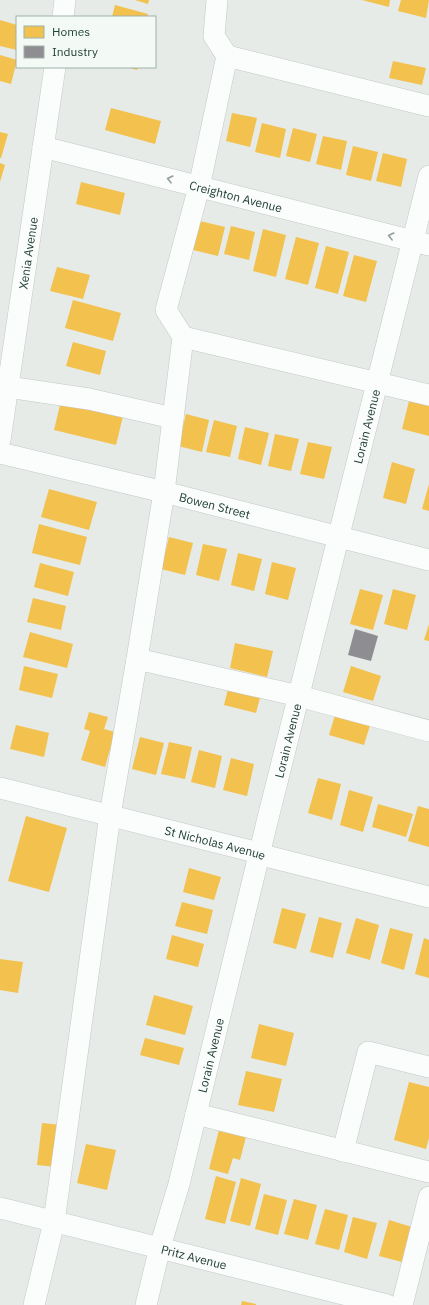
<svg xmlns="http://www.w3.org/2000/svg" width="429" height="1305" font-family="'IBM Plex Sans',sans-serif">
	<rect width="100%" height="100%" fill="#e6ebe8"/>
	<path fill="#f2c14e" d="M135,0H149L148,4Z
		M362,0H390L389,7Z
		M401,0H429L426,18L398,11Z
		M115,5L148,14L147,17H112Z
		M0,20L17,25V50L0,46Z
		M0,55L17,60L11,84L0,81Z
		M393,61L426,68L422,85L389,78Z
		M127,67H138L137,70Z
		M111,108L161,121L155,144L105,130Z
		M232,113L257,118L250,147L226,141Z
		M262,123L286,129L280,158L255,152Z
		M293,128L317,134L310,162L286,156Z
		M0,132L8,134L1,158H0Z
		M323,136L347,141L341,170L316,164Z
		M353,146L378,152L371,181L346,175Z
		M383,153L407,159L401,187L376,181Z
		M0,163L5,165L0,182Z
		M81,182L125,193L120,215L76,204Z
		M200,221L225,227L218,256L193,250Z
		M231,226L255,232L249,260L224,254Z
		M263,229L286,235L276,277L253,271Z
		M296,237L319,243L308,285L285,279Z
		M326,246L349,252L338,294L315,288Z
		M354,255L377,261L366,302L343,296Z
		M57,267L90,275L83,299L50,291Z
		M73,300L121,313L113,341L65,328Z
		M73,342L106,351L100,375L66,366Z
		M411,393L429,398V436L402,429Z
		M61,401L123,416L116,445L54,430Z
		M186,414L209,420L202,452L178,446Z
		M214,420L237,426L230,457L206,452Z
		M245,427L269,433L261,465L238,459Z
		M275,434L299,439L291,471L268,466Z
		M308,442L332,447L324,479L300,474Z
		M392,462L415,469L406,504L383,498Z
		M429,484V511L422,509Z
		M49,489L97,502L89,530L41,517Z
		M39,524L87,537L80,565L32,553Z
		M169,537L193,543L185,575L161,569Z
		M203,544L227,549L219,581L196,575Z
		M238,553L262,559L254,591L231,585Z
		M272,562L296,568L288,600L265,594Z
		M40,563L74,572L68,596L34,587Z
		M360,589L383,595L373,630L350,624Z
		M393,589L416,595L407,630L384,624Z
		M33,598L66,606L61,630L27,622Z
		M429,624V641L424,640Z
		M30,632L73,644L67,668L23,657Z
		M235,643L273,651L267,677L230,668Z
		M24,666L58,674L52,698L19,690Z
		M351,666L381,676L373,701L343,692Z
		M230,681L262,690L256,713L224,705Z
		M89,712L108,717L104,729L115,732L105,767L81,760L90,731L84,729Z
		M336,712L371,722L364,745L329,735Z
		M16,725L49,733L44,757L10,749Z
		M140,737L164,743L156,775L132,769Z
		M169,742L192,747L185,779L161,774Z
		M199,750L222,756L215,788L191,782Z
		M231,758L254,764L247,796L223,790Z
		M318,778L341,784L332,820L308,813Z
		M349,790L373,797L363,832L340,825Z
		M378,804L413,814L406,837L372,827Z
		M418,806L429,809V847L408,841Z
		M26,816L67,828L49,892L8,881Z
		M189,868L221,877L214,900L183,892Z
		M182,902L213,910L207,934L175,926Z
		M282,908L306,914L296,949L273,943Z
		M319,917L342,923L333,958L310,952Z
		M356,918L379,925L370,960L346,953Z
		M390,928L413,934L404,970L381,963Z
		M172,935L204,944L198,967L166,959Z
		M424,938L429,940V978L415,974Z
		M0,959L23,962L18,993L0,990Z
		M154,995L193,1006L185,1035L146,1025Z
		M259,1024L294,1033L286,1066L251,1058Z
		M145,1038L184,1048L179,1065L140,1055Z
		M246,1071L282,1079L274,1112L238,1105Z
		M409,1082L429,1087V1138L426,1149L394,1140Z
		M42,1123L62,1125L57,1167L37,1165Z
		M220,1126L247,1133L240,1160L233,1158L228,1174L209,1169Z
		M86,1144L116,1150L107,1190L77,1183Z
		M216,1176L236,1182L225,1224L205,1219Z
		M241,1178L261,1184L250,1226L230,1221Z
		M264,1194L287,1200L278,1235L255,1229Z
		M294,1199L317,1205L308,1240L284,1234Z
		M325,1209L348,1215L339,1250L315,1244Z
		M353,1217L377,1223L367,1259L344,1252Z
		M389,1220L412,1227L402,1262L379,1256Z
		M242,1301L256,1304V1305H241Z"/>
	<path fill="#8d8d92" d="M355,629L378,636L371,661L348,655Z"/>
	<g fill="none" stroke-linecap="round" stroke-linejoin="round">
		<g stroke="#c3c8c5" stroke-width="22">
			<g id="minor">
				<path d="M63,17L65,0"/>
				<path d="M227,56L429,106"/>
				<path id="s1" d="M43,147L429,245"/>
				<path d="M183,337L429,395"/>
				<path d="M8,387L89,399L173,418"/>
				<path id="s2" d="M0,440L55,67"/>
				<path id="s3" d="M0,453L164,492L429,560"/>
				<path d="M137,659L299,696L429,731"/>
				<path id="s4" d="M0,788L259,853L266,856L429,897"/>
				<path d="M196,1114L429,1172"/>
				<path d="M343,1151L368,1052L429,1067"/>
				<path id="s5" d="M0,1208L387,1305"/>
				<path d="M34,1305L54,1222L110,815L137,659L164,492L183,337L166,310L199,187L227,56L214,36L217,0"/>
				<path id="s6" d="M146,1305L160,1247L179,1184L268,818L429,176"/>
				<path d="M402,1305L429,1197"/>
			</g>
		</g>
		<use href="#minor" stroke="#fbfcfc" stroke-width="21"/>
	</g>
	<defs><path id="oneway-chevron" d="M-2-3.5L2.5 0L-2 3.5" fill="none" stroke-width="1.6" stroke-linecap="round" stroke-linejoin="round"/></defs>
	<g stroke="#8e9e9a">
		<use href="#oneway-chevron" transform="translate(170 179) rotate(-166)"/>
		<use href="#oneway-chevron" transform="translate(391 236) rotate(-166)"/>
	</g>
	<g text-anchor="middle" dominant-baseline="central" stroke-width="4" stroke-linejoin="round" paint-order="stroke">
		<g font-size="12" fill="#214037" stroke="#f3faf6">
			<text stroke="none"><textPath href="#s1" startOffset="199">Creighton Avenue</textPath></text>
			<text stroke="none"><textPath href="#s2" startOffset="189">Xenia Avenue</textPath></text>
			<text stroke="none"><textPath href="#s6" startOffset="906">Lorain Avenue</textPath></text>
			<text stroke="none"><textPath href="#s3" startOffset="221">Bowen Street</textPath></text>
			<text stroke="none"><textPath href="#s6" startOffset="582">Lorain Avenue</textPath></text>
			<text stroke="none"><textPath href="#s4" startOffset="222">St Nicholas Avenue</textPath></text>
			<text stroke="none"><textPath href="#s6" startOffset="258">Lorain Avenue</textPath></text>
			<text stroke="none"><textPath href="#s5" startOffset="200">Pritz Avenue</textPath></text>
		</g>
	</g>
	<rect x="16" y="16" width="140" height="52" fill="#f3faf6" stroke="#9fb0aa"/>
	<rect x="24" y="26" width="20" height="12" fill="#f2c14e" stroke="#9fb0aa"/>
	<text x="52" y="36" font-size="12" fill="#214037">Homes</text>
	<rect x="24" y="46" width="20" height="12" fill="#8d8d92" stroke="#9fb0aa"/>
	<text x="52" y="56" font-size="12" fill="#214037">Industry</text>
</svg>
